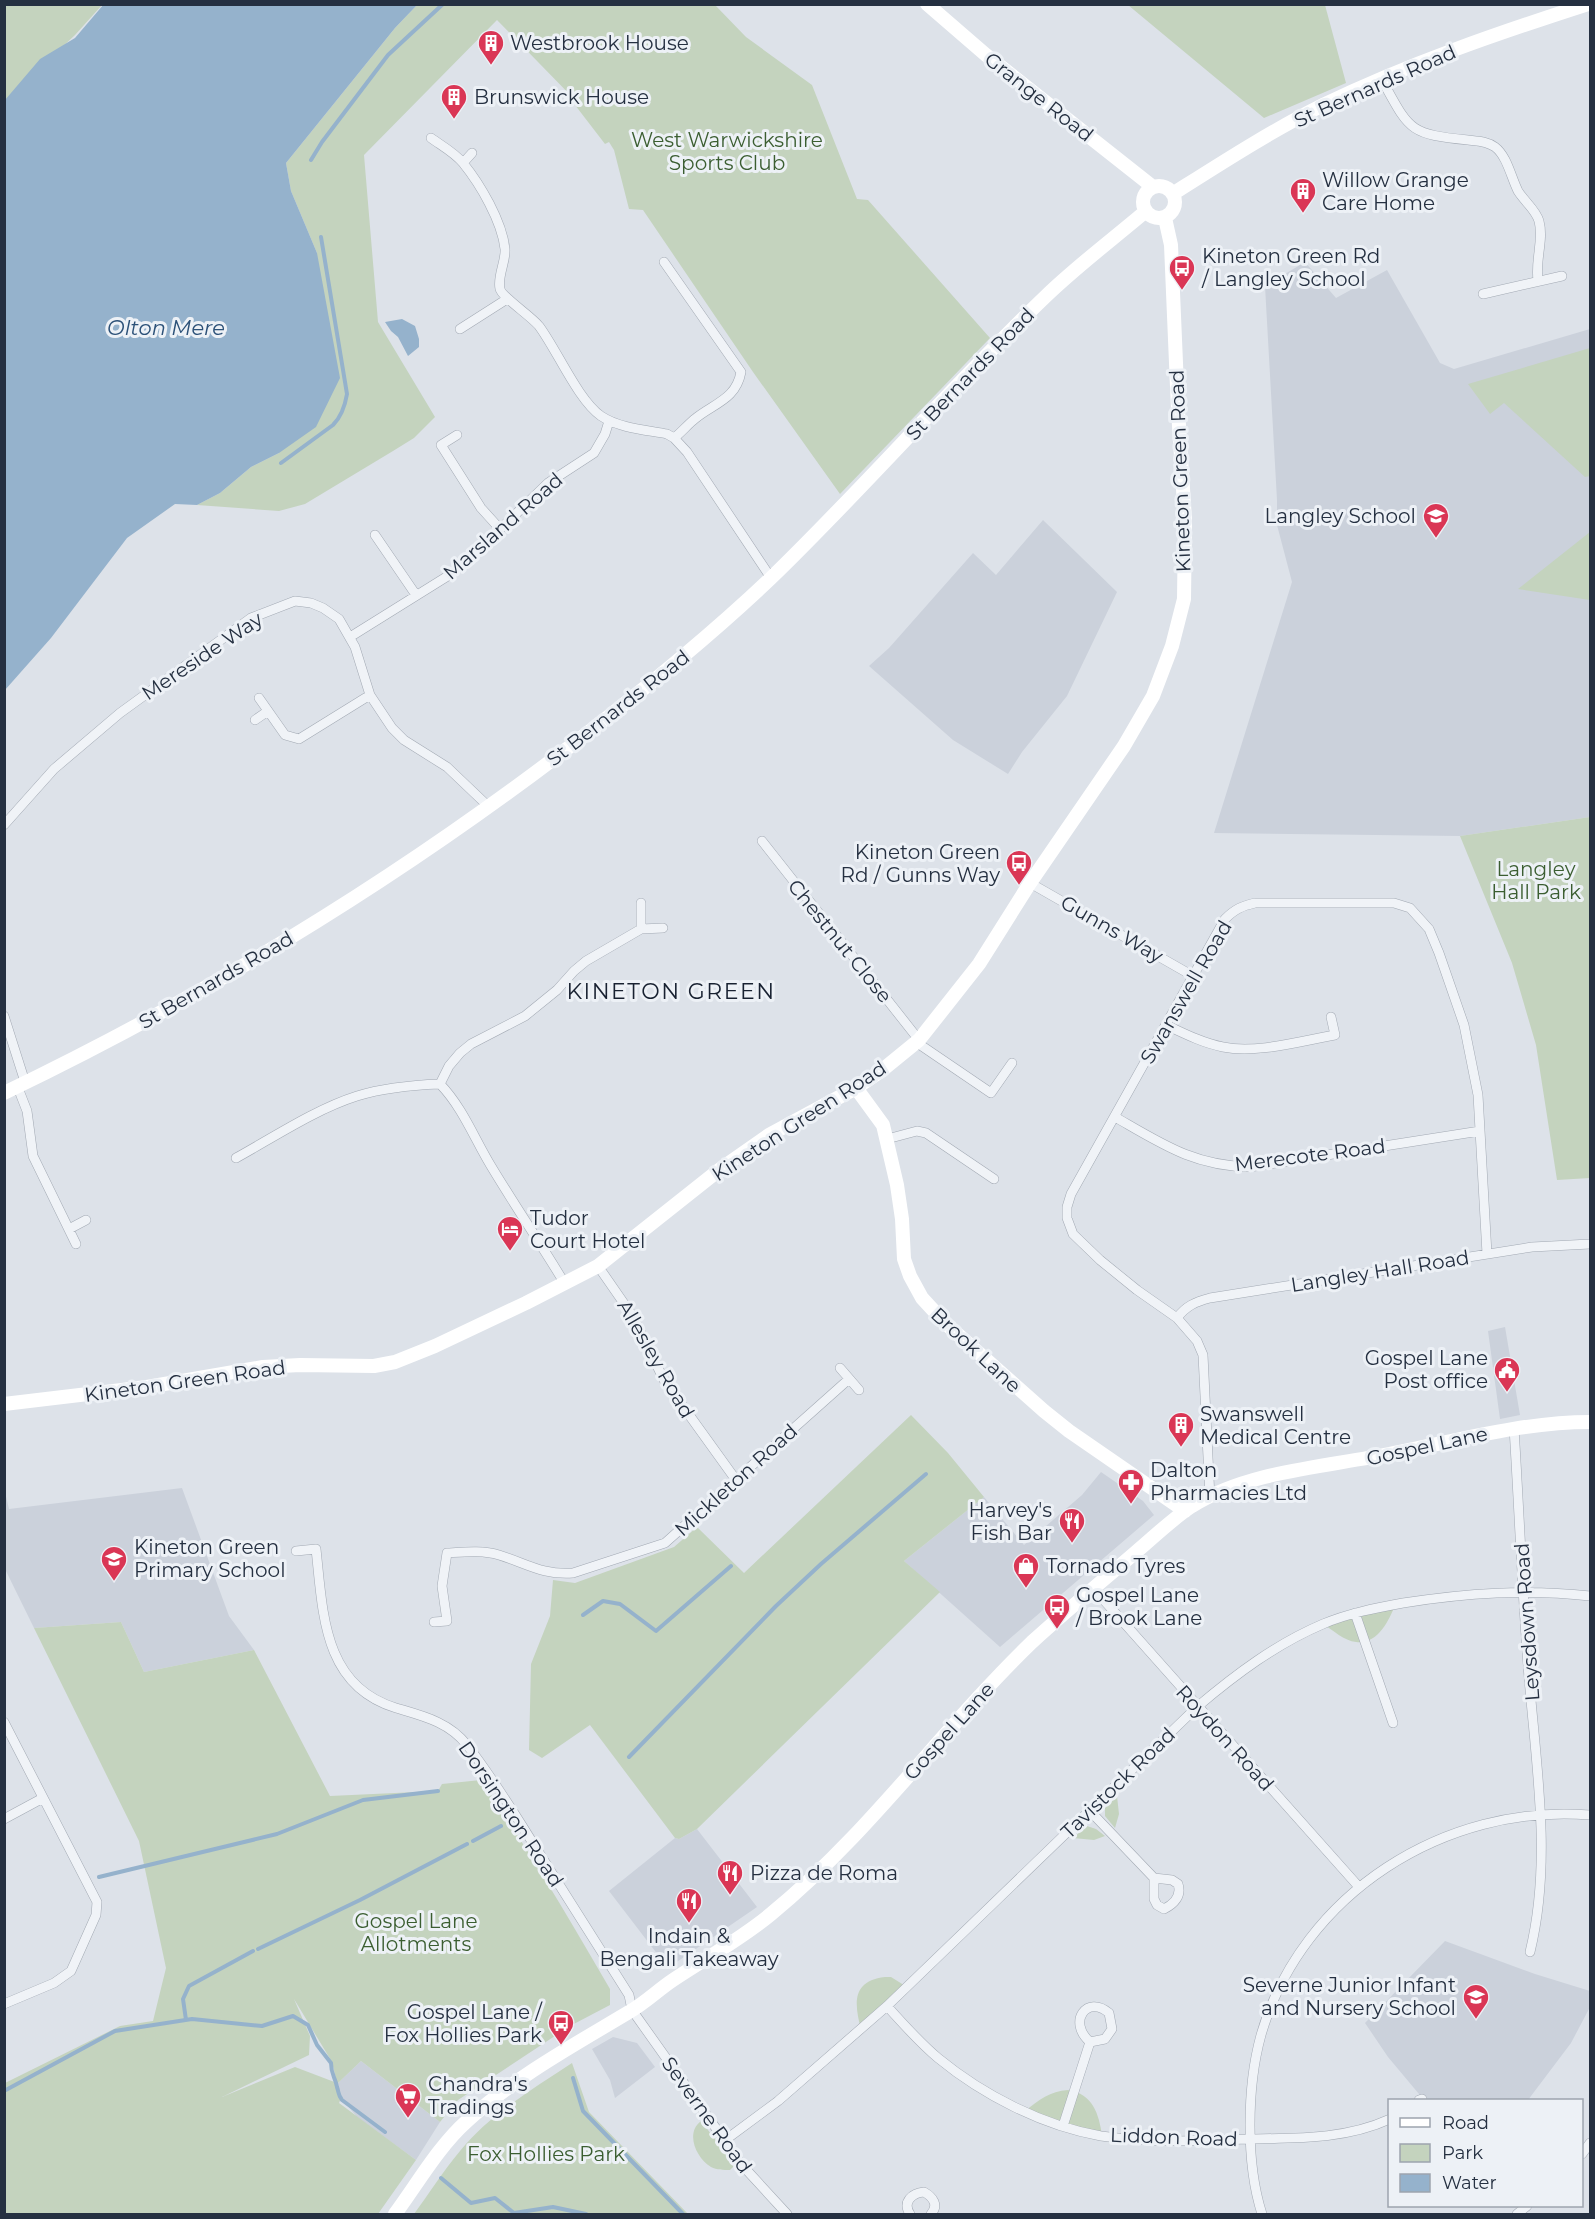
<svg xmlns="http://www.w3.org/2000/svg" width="1595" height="2219" font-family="Montserrat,sans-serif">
	<rect width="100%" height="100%" fill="#dde2e9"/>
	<path fill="#cbd1db" d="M1305,262L1336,298L1387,270L1440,363L1454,369L1590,329V817L1460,836L1214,833L1292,582L1277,525V500L1265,286Z
		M1043,520L1117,592L1067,696L1022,752L1008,774L953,740L869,666L889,648L973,553L996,575Z
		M1505,1327L1520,1415L1500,1419L1488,1331Z
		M1101,1472L1143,1501L1154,1515L1000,1647L904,1561L984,1497L1024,1545L1082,1495Z
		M4,1488L9,1509L182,1488L229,1616L254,1650L144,1672L121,1622L34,1628L5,1569Z
		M697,1829L757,1907L668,1968L609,1891L675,1838L679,1839Z
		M1445,1941L1535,1974L1590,1991V2007L1571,2043L1528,2100H1424L1388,2057L1365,2023Z
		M613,2037L637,2043L655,2067L615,2098L610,2080L592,2049Z
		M361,2061L440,2122L416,2160L357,2117L341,2098L337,2084Z"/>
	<path fill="#c4d3be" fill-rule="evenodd" d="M5,5H102L75,35L5,101Z
		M417,5H715L746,37L812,85L857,199L868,200L990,338L840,494L753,372L643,210L629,209L614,150L609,142L605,144L575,105L578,103L497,20L364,155L378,322L435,417L414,438L393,451L305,504L279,511L197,505L220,493L251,467L279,453L317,253L291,191L286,163L395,28Z
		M1128,5H1325L1346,83L1264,118Z
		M1590,348V476L1585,477L1504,403L1490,414L1468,384Z
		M1590,532V600L1518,589Z
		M1590,817V1178L1557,1180L1536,1045L1512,963L1460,836Z
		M911,1415L948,1453L984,1497L904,1561L940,1592L697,1829L679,1839L675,1838L590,1725L542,1758L529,1750L531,1664L550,1616L553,1580L575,1583L674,1547L697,1527L744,1573Z
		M1395,1605C1389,1621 1377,1645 1356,1642C1344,1641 1333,1630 1323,1624Z
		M121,1622L144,1672L254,1650L330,1796L438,1791L442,1784L481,1780C527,1847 569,1918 610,1989V2005L570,2026L458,2100L440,2122L361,2061L337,2084L341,2098L339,2103L416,2160L378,2214H5V2083L120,2026L153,2021L166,1968L139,1841L34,1628ZM294,1999L332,2062L337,2083L295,2067L222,2097L309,2055L310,2036Z
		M1117,1796L1119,1814L1115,1828L1105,1816V1808Z
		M1087,1826L1096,1829L1105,1836L1094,1840L1073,1838Z
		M885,1977H891L907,1987L861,2029C854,2003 852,1981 885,1977Z
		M572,2063L589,2112L688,2214H414C429,2194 443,2171 460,2151C490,2114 533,2089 572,2063Z
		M1068,2090C1093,2094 1099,2114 1102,2136L1025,2111C1039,2100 1050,2091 1068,2090Z
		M701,2121L735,2165L730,2170C723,2170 717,2170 711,2167C696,2158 685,2133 701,2121Z"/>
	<path fill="#95b2cc" d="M104,4L417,5L395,28L286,163L291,191L317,253L340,378L316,427L279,453L251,467L220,493L197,505L175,504L127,538L51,638L5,690V100L40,59L75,38Z
		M402,319L415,326L419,339V347L408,356L398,337L391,331L385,322Z"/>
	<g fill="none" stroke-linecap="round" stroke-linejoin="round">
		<path stroke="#95b2cc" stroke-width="4" d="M311,160L322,142L388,55L443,4
			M281,463L333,425C341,417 345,406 347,394L321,237
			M583,1615L603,1601L620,1604L656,1631L731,1566
			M629,1757L776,1606L821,1564L926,1474
			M473,1841L501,1826
			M99,1877L277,1834L363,1800L438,1791
			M258,1949L360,1900L467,1844
			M186,2020L183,1999L189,1986L253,1951
			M573,2078L583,2111L683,2214
			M4,2091L115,2031L192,2019L262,2026L293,2016L308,2025L317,2045L331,2063C331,2075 335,2076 337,2087C339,2093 338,2095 342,2100L385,2132
			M441,2178L471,2203L495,2198L514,2213L553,2207L586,2214"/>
		<g stroke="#a2a9b3" stroke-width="10">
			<path id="street" d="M1382,80C1410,131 1409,134 1468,140C1477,141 1487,141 1495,147C1507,156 1511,177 1518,191C1524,201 1536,210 1539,221C1544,240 1535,260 1538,280
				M431,138C442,146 455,153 463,163C480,184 502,221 505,249C506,262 497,276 500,289C502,297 531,316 539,326C557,350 578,400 601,416C619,428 646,430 667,434L674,438L687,452L771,578
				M463,163L472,153
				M664,262L741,372C736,399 715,403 696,418C688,424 682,432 674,438
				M1483,294L1562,276
				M460,329L507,299
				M457,435L441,445L481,508L500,529
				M375,535L416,595
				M350,637L451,574L468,560L548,483L594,453L605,434L609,421
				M259,698L285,735L299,739L370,695
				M255,720L268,711
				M4,825L54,769L120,713L251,618L295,601L311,603L323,608L339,619L355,647L370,695L392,728L404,740L447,767L489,807
				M762,841L919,1040
				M1030,883L1193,976
				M641,903V929L663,928
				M4,1016L25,1082
				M1166,1025C1185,1034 1203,1043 1223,1047C1256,1054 1301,1041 1335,1035L1331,1017
				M916,1042L991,1093L1012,1063
				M15,1088L20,1093L27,1111L33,1156L76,1244
				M1115,1117C1162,1144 1194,1166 1250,1167L1480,1131
				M887,1139L917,1131L926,1133L994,1179
				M236,1158C274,1137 316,1109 357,1096C383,1088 414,1085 440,1084
				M69,1229L86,1220
				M598,1266L632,1315L664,1380L736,1480
				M565,1284C541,1244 515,1206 491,1166C474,1138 463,1108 440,1084L449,1066L460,1053L471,1044L525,1016L557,990L574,971L586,961L641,929
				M1177,1318C1186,1306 1195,1302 1210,1298L1532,1247L1590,1244
				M840,1368L859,1390
				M1514,1428C1519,1507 1522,1586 1528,1665C1535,1761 1553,1858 1530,1952
				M1210,1498L1203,1355L1197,1341L1177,1318L1137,1290L1100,1260L1073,1234L1067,1218V1207L1071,1194L1225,919C1235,909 1242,906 1255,903H1394L1410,908L1429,929L1439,953L1464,1025L1478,1095L1487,1254
				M296,1551L316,1549C323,1613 323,1686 396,1708C423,1716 449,1722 467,1745C493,1778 514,1813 536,1848C567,1897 598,1946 629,1995L632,2010L742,2165L787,2214
				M1093,1588L1359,1887
				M1355,1613L1393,1723
				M434,1622L447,1621L442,1586L447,1553C464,1552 483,1550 499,1555C528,1564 542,1575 573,1573L665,1543L849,1379
				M4,1722L97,1902L96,1915L71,1971L54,1983L4,2004
				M1090,1811L1154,1878L1172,1880L1178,1884C1182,1896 1174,1904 1164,1909L1157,1905L1154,1899V1878
				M4,1819L43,1798
				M887,2006C903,2024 920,2043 938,2058C983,2095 1043,2126 1101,2136C1150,2143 1198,2141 1247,2139C1295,2138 1344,2140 1390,2119
				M1419,2100L1422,2099
				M1063,2126L1090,2042C1067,2022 1087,1994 1109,2013L1112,2029L1105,2039L1090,2042
				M724,2141L778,2101L887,2006L1197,1707C1236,1674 1276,1644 1323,1624C1349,1613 1376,1608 1403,1603C1467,1593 1526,1589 1590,1596
				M1582,2154L1590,2143
				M910,2214C902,2202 912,2193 924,2192C933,2197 939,2205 931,2214
				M1262,2214C1253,2186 1250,2155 1250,2125C1250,2094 1253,2064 1261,2035C1302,1893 1446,1803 1590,1815
				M1517,2214L1527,2206"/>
		</g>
		<use href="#street" stroke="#f0f3f7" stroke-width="9"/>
		<path stroke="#fff" stroke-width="14" d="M927,4L986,55L1153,187
			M1143 202a16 16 0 1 1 32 0a16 16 0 1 1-32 0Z
			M1174,193C1223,162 1271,131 1323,105C1408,64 1498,33 1588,4
			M856,1088L883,1125L897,1185L902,1219L904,1259L910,1276L922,1298L945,1323L1044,1411L1069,1431L1185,1511
			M4,1093C208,995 402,876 581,738C646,688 711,635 771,578C865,487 951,387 1046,296C1077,266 1113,239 1146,211
			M4,1404L147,1387L263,1367L300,1365L374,1366L395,1362L435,1346L526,1303L598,1266L719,1170L769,1135L856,1088L881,1071L919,1040L979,964L1030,883L1124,746L1153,696L1172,646L1184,599L1185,520L1178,410L1171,245L1165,218
			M395,2214C418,2183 438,2147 467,2121C515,2077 574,2045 629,2012C645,2003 658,1990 673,1980C706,1958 741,1939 771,1914C869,1834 942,1729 1032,1642C1066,1611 1101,1582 1136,1552C1154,1537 1172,1519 1192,1506C1249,1471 1324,1467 1389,1454C1456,1441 1522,1422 1590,1422"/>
	</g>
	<defs>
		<g id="building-pin" transform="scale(1.35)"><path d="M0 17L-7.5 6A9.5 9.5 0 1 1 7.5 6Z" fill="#da3655" stroke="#edf1f6"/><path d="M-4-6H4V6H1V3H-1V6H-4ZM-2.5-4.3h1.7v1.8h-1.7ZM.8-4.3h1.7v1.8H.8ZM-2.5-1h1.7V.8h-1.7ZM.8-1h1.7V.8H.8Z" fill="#fff"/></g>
		<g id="bus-pin" transform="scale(1.35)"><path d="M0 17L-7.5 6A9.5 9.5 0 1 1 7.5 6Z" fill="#da3655" stroke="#edf1f6"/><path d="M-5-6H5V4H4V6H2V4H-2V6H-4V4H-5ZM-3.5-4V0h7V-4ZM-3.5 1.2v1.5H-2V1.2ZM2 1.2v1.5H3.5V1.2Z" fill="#fff"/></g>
		<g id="school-pin" transform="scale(1.35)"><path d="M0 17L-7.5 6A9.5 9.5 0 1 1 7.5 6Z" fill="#da3655" stroke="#edf1f6"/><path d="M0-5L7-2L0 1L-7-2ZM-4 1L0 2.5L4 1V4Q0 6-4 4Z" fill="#fff"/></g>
		<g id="hotel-pin" transform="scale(1.35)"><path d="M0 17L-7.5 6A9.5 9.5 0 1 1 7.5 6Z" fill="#da3655" stroke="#edf1f6"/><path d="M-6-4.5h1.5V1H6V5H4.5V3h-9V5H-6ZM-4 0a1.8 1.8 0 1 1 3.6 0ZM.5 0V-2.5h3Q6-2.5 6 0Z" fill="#fff"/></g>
		<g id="civic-pin" transform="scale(1.35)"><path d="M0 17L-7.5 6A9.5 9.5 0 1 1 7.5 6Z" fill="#da3655" stroke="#edf1f6"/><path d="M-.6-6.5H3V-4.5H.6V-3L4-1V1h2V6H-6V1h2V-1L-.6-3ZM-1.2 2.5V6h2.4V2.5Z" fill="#fff"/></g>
		<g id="pharmacy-pin" transform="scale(1.35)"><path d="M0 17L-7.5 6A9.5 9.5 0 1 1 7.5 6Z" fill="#da3655" stroke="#edf1f6"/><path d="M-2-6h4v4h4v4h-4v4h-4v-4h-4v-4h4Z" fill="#fff"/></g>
		<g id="restaurant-pin" transform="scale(1.35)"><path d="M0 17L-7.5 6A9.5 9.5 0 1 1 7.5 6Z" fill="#da3655" stroke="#edf1f6"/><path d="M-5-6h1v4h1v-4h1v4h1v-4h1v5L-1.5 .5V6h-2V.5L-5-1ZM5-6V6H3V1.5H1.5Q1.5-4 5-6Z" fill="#fff"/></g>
		<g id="shop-pin" transform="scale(1.35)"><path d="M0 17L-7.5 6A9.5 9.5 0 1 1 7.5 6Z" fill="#da3655" stroke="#edf1f6"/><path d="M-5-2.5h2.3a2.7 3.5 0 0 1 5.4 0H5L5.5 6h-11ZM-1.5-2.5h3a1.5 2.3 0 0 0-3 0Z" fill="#fff"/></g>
		<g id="supermarket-pin" transform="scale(1.35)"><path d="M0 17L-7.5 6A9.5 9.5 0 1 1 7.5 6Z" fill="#da3655" stroke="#edf1f6"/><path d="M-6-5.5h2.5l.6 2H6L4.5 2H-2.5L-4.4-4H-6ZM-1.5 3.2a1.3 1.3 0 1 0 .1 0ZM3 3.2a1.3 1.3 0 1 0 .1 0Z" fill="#fff"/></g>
	</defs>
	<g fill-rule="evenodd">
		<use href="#building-pin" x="491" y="43"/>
		<use href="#building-pin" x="454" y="97"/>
		<use href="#building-pin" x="1303" y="191"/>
		<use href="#bus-pin" x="1182" y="268"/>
		<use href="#school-pin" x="1436" y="516"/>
		<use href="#bus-pin" x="1019" y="863"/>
		<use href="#hotel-pin" x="510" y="1229"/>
		<use href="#civic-pin" x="1507" y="1370"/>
		<use href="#building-pin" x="1181" y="1425"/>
		<use href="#pharmacy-pin" x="1131" y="1482"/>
		<use href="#restaurant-pin" x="1072" y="1521"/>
		<use href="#school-pin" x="114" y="1559"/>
		<use href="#shop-pin" x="1026" y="1566"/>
		<use href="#bus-pin" x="1057" y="1607"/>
		<use href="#restaurant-pin" x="730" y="1873"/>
		<use href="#restaurant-pin" x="689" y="1901"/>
		<use href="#school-pin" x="1476" y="1997"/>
		<use href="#bus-pin" x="561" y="2023"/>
		<use href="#supermarket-pin" x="408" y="2096"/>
	</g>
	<g text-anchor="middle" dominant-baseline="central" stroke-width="6" stroke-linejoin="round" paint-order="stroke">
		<g font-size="20" fill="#253041" stroke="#edf1f6" text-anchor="start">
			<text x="510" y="43">Westbrook House</text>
			<text x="474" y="97">Brunswick House</text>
			<text x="1322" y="180">Willow Grange<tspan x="1322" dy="23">Care Home</tspan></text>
			<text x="1202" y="256">Kineton Green Rd<tspan x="1202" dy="23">/ Langley School</tspan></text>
			<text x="1416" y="516" text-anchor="end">Langley School</text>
			<text x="1000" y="852" text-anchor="end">Kineton Green<tspan x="1000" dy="23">Rd / Gunns Way</tspan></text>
			<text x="530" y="1218">Tudor<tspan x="530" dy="23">Court Hotel</tspan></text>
			<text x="1488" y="1358" text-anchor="end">Gospel Lane<tspan x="1488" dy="23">Post office</tspan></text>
			<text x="1200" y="1414">Swanswell<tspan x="1200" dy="23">Medical Centre</tspan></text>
			<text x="1150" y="1470">Dalton<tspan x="1150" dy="23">Pharmacies Ltd</tspan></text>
			<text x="1052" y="1510" text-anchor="end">Harvey's<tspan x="1052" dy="23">Fish Bar</tspan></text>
			<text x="134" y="1547">Kineton Green<tspan x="134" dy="23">Primary School</tspan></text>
			<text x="1046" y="1566">Tornado Tyres</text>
			<text x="1076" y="1595">Gospel Lane<tspan x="1076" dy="23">/ Brook Lane</tspan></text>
			<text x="750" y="1873">Pizza de Roma</text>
			<text x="689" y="1936" text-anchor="middle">Indain &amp;<tspan x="689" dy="23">Bengali Takeaway</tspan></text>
			<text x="1456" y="1985" text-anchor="end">Severne Junior Infant<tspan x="1456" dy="23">and Nursery School</tspan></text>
			<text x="542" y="2012" text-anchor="end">Gospel Lane /<tspan x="542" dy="23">Fox Hollies Park</tspan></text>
			<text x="428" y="2084">Chandra's<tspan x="428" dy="23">Tradings</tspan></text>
		</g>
		<g font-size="20" fill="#253041" stroke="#edf1f6">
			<text transform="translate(1375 86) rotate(-24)">St Bernards Road</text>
			<text transform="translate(1039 97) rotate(38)">Grange Road</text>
			<text transform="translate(970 374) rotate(-46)">St Bernards Road</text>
			<text transform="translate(1180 471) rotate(-92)">Kineton Green Road</text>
			<text transform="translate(503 526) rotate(-41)">Marsland Road</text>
			<text transform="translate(202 656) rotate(-34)">Mereside Way</text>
			<text transform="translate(618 708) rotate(-38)">St Bernards Road</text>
			<text transform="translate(1112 929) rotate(30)">Gunns Way</text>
			<text transform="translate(840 941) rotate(51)">Chestnut Close</text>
			<text transform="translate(216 980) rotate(-30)">St Bernards Road</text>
			<text transform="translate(1186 992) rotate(-60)">Swanswell Road</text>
			<text transform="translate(799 1121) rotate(-33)">Kineton Green Road</text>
			<text transform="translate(1310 1155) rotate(-7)">Merecote Road</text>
			<text transform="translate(1380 1271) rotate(-9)">Langley Hall Road</text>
			<text transform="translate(976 1350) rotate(43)">Brook Lane</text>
			<text transform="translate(656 1359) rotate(60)">Allesley Road</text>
			<text transform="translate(185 1381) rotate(-8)">Kineton Green Road</text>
			<text transform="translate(1427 1446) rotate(-12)">Gospel Lane</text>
			<text transform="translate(736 1480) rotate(-42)">Mickleton Road</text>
			<text transform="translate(1527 1622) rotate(-94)">Leysdown Road</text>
			<text transform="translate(949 1731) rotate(-48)">Gospel Lane</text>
			<text transform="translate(1225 1738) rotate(48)">Roydon Road</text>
			<text transform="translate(1118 1783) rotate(-44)">Tavistock Road</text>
			<text transform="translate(511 1814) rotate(56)">Dorsington Road</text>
			<text transform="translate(707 2115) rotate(54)">Severne Road</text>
			<text transform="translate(1174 2137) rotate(2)">Liddon Road</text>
		</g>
		<g font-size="20" fill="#3b5e31" stroke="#edf1f6">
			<text x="727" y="140">West Warwickshire<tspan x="727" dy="23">Sports Club</tspan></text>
			<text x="1536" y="869">Langley<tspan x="1536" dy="23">Hall Park</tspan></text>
			<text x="416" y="1921">Gospel Lane<tspan x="416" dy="23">Allotments</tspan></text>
			<text x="546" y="2154">Fox Hollies Park</text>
		</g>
		<g font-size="21" font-style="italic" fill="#2c5178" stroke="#edf1f6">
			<text x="166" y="327">Olton Mere</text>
		</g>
		<g font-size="22" letter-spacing="1.5" fill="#182131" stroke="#edf1f6">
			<text x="671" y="991">KINETON GREEN</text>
		</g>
	</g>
	<rect width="1595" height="2219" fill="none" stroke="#253041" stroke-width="12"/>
	<rect x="1388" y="2099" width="195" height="108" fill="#edf1f6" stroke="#9da4ae" stroke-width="1.5"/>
	<rect x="1400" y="2118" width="30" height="9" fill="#ffffff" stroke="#9da4ae" stroke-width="1.5"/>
	<text x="1442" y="2129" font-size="18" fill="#253041">Road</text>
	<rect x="1400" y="2144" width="30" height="18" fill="#c4d3be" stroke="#9da4ae" stroke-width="1.5"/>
	<text x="1442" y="2159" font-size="18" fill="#253041">Park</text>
	<rect x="1400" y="2174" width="30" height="18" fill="#95b2cc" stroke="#9da4ae" stroke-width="1.5"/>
	<text x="1442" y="2189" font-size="18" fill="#253041">Water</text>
</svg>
